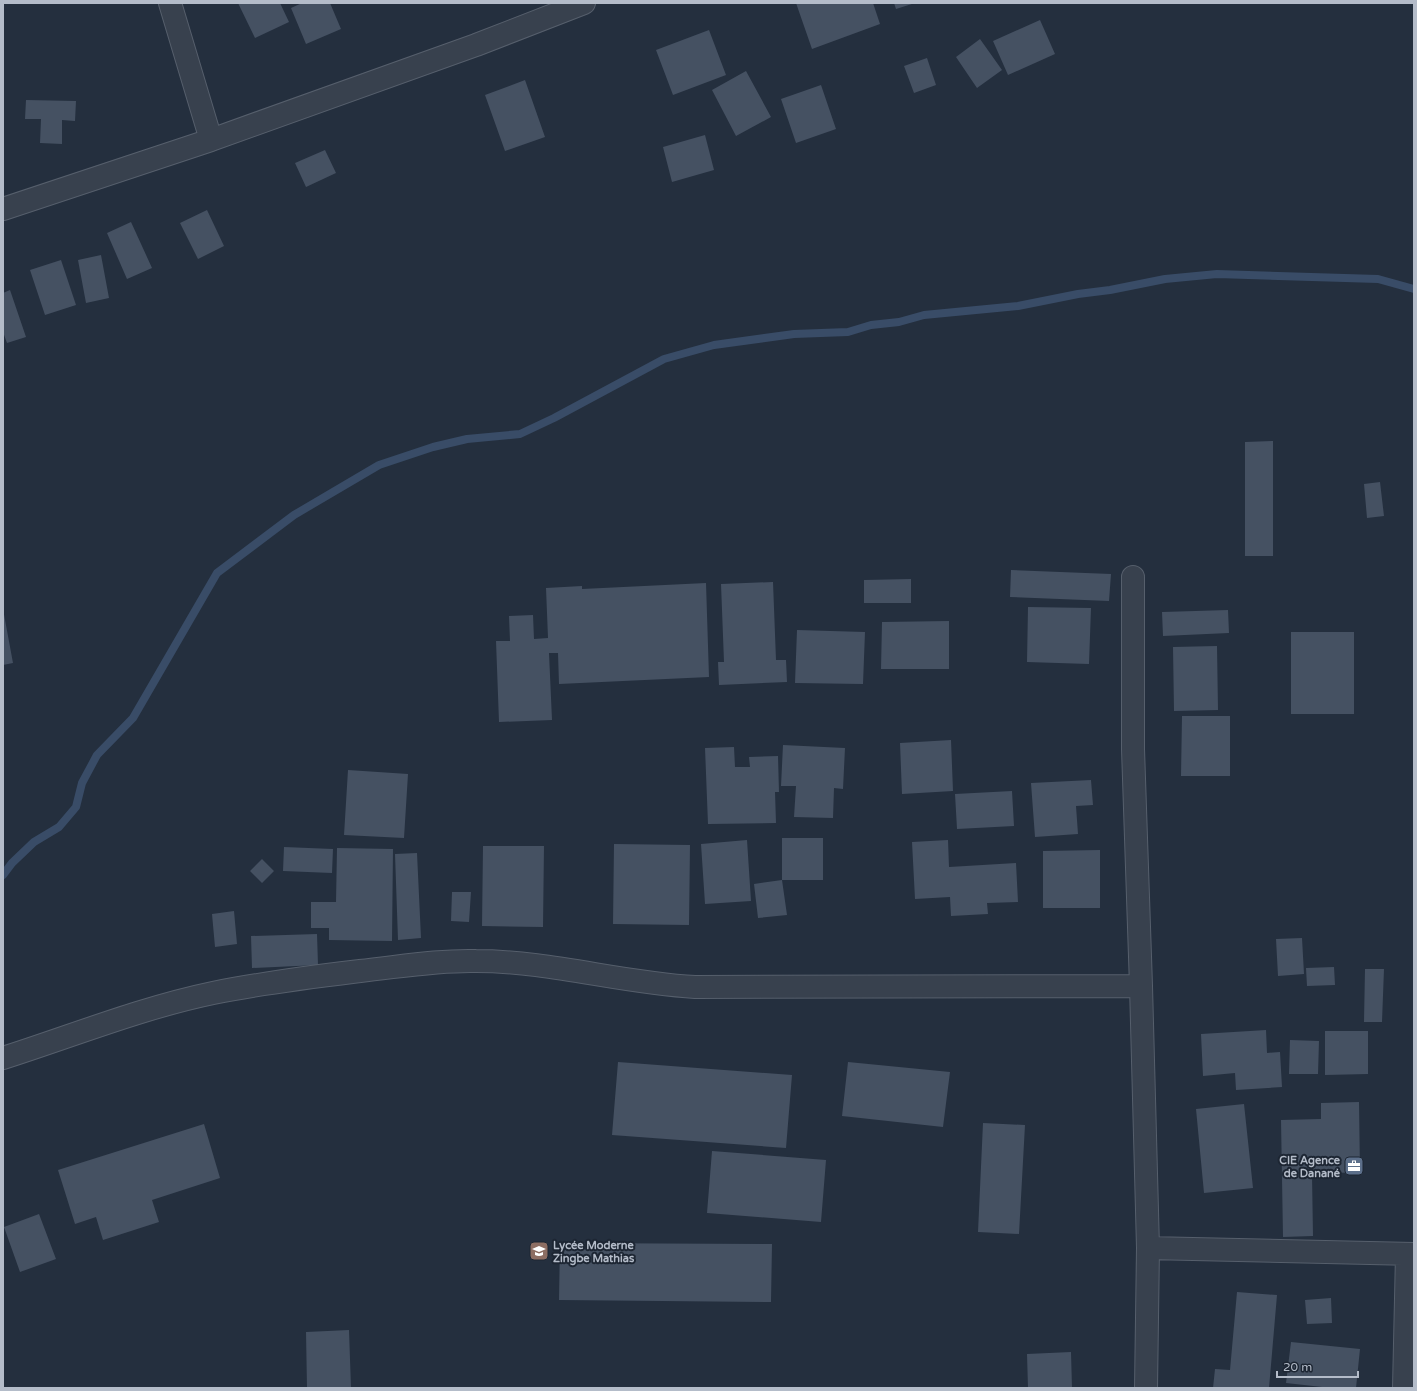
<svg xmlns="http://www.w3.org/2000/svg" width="1417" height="1391" font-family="'Varela Round',sans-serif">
	<rect width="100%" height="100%" fill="#242f3e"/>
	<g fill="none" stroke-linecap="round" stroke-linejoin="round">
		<path stroke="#394c67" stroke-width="8" d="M3,875L12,863L34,842L59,827L76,807L82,783L97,755L133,718L217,573L294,515L379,465L433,447L467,439L520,434L554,418L664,359L714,345L794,334L848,332L871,325L899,322L924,315L1018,306L1078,294L1110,290L1165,279L1217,274L1378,279L1414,289"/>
	</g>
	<path fill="#455162" d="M238,3H280L289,22L255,38Z
		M302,3H330L341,29L306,44L291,8Z
		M796,3H873L880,24L812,49Z
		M894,3H915L896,9Z
		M1040,20L1055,54L1008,75L993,41Z
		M709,30L726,75L673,95L656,50Z
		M980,39L1002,70L977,88L956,57Z
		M927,58L936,85L914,93L904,66Z
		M746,71L771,117L736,136L712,90Z
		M525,80L545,137L505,151L485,95Z
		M821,85L836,129L796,143L781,99Z
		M26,100L76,101L75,121L62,120V144L40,143L41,119H25Z
		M705,135L714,170L672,182L663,147Z
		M325,150L336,173L306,187L295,163Z
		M207,210L224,246L198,259L180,223Z
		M131,222L152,268L127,279L107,233Z
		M101,255L109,298L86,303L78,260Z
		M61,260L76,305L45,315L30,270Z
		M10,290L26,337L7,343L3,332V293Z
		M1273,441V556H1245V442Z
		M1380,482L1384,516L1367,518L1364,484Z
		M1011,570L1111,574L1109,601L1010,597Z
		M911,579V603H864V580Z
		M773,582L776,660H786L787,682L719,685L718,662H724L721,584Z
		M706,583L709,677L559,684L558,653H549L552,720L499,722L496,641H510L509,616L533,615L534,639L548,638L546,588L582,586V589Z
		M1028,607L1091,608L1089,664L1027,662Z
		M3,609L13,663L3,665Z
		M1228,610L1229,633L1163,636L1162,612Z
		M949,621V669H881L882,622Z
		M797,630L865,632L863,684L795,683Z
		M1291,632H1354V714H1291Z
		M1217,646L1218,710L1174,711L1173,647Z
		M1182,716H1230V776H1181Z
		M951,740L953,791L902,794L900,743Z
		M783,745L845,748L843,789L834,788L833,818L794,817L796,786H781Z
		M734,747L735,767H750L749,757L778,756L779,792H775L776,823L708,824L705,748Z
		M348,770L408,774L404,838L344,835Z
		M1091,780L1093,805L1076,806L1078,834L1035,837L1031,783Z
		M1012,791L1014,826L957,829L955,794Z
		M782,838H823V880H782Z
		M747,840L751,901L705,904L701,844Z
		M948,840L949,867L1016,863L1018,902L987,903L988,914L951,916L950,897L915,899L912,842Z
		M614,844L690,845L689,925L613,924Z
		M483,846H544L543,927L482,926Z
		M284,847L333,849L332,873L283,871Z
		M337,848L393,849L392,941L329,940V928H311V902H336Z
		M1100,850V908H1043V851Z
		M417,853L421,938L398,940L395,854Z
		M262,859L274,871L262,883L250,871Z
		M782,880L787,915L758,918L754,884Z
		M452,892H471L469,922L451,921Z
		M234,911L237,944L215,947L212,914Z
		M317,934L318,965L252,968L251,936Z
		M1302,938L1304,974L1278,976L1276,939Z
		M1334,967L1335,985L1307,986L1306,968Z
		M1365,969H1384L1382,1022H1364Z
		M1266,1030L1267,1053L1280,1052L1282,1087L1236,1090L1235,1073L1203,1076L1201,1034Z
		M1325,1031H1368V1074L1325,1075Z
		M1290,1040L1319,1041L1318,1074H1289Z
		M618,1062L792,1075L786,1148L612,1135Z
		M848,1062L950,1072L943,1127L842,1116Z
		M1359,1102L1360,1172L1312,1174L1313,1236L1283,1237L1281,1120L1321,1119V1103Z
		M1244,1104L1253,1188L1204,1193L1196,1109Z
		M983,1123L1025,1125L1019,1234L978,1232Z
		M204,1124L220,1178L152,1200L159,1222L103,1240L96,1217L75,1224L58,1170Z
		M712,1151L826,1160L821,1222L707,1213Z
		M39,1214L56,1259L20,1272L4,1227Z
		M560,1243L772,1244L771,1302L559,1300Z
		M1237,1292L1277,1295L1269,1388H1213L1215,1369L1230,1370Z
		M1331,1298L1332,1323L1307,1324L1305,1300Z
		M349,1330L351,1388H307L306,1332Z
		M1291,1342L1360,1349L1356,1388H1331L1286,1383Z
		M1071,1352L1072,1388H1028L1027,1354Z"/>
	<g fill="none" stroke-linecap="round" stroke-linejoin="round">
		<g stroke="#565f6c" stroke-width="24">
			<path id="minor" d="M170,3L211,140
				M3,209L211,140L476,45L584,3
				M1133,577V749L1141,986
				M3,1058C72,1036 141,1008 213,993C261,983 311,977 360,971C399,967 437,960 476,961C550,961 621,983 695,987L1141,986L1148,1248
				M1146,1388L1148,1248L1414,1254
				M1404,1388L1407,1254"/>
		</g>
		<use href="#minor" stroke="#38414e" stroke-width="22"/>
	</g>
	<defs>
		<g id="office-square" transform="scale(1)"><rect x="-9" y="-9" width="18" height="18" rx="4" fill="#5c6f8a" stroke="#1d2633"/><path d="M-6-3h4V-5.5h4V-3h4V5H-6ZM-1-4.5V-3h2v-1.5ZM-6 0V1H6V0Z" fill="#fff"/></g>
		<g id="school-square" transform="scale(1)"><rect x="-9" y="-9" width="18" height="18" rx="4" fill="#8d6e63" stroke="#1d2633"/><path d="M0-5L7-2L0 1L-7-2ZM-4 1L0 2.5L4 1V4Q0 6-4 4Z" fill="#fff"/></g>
	</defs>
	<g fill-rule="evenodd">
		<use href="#office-square" x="1354" y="1166"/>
		<use href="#school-square" x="539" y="1251"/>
	</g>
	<g text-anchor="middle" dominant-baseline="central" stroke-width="4" stroke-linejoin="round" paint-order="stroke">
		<g font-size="11" font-weight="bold" fill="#b4bcc9" stroke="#1d2633" text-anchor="end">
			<text x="1340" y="1160">CIE Agence<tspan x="1340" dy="13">de Danané</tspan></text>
			<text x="553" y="1245" text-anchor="start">Lycée Moderne<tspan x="553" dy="13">Zingbe Mathias</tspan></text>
		</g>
	</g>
	<rect width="1417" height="1391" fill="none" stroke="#b4bcc9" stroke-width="8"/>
	<path d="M1277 1371v6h81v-6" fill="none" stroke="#b4bcc9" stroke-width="2"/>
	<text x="1283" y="1371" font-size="12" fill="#b4bcc9" stroke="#1d2633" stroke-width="3" paint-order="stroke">20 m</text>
</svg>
